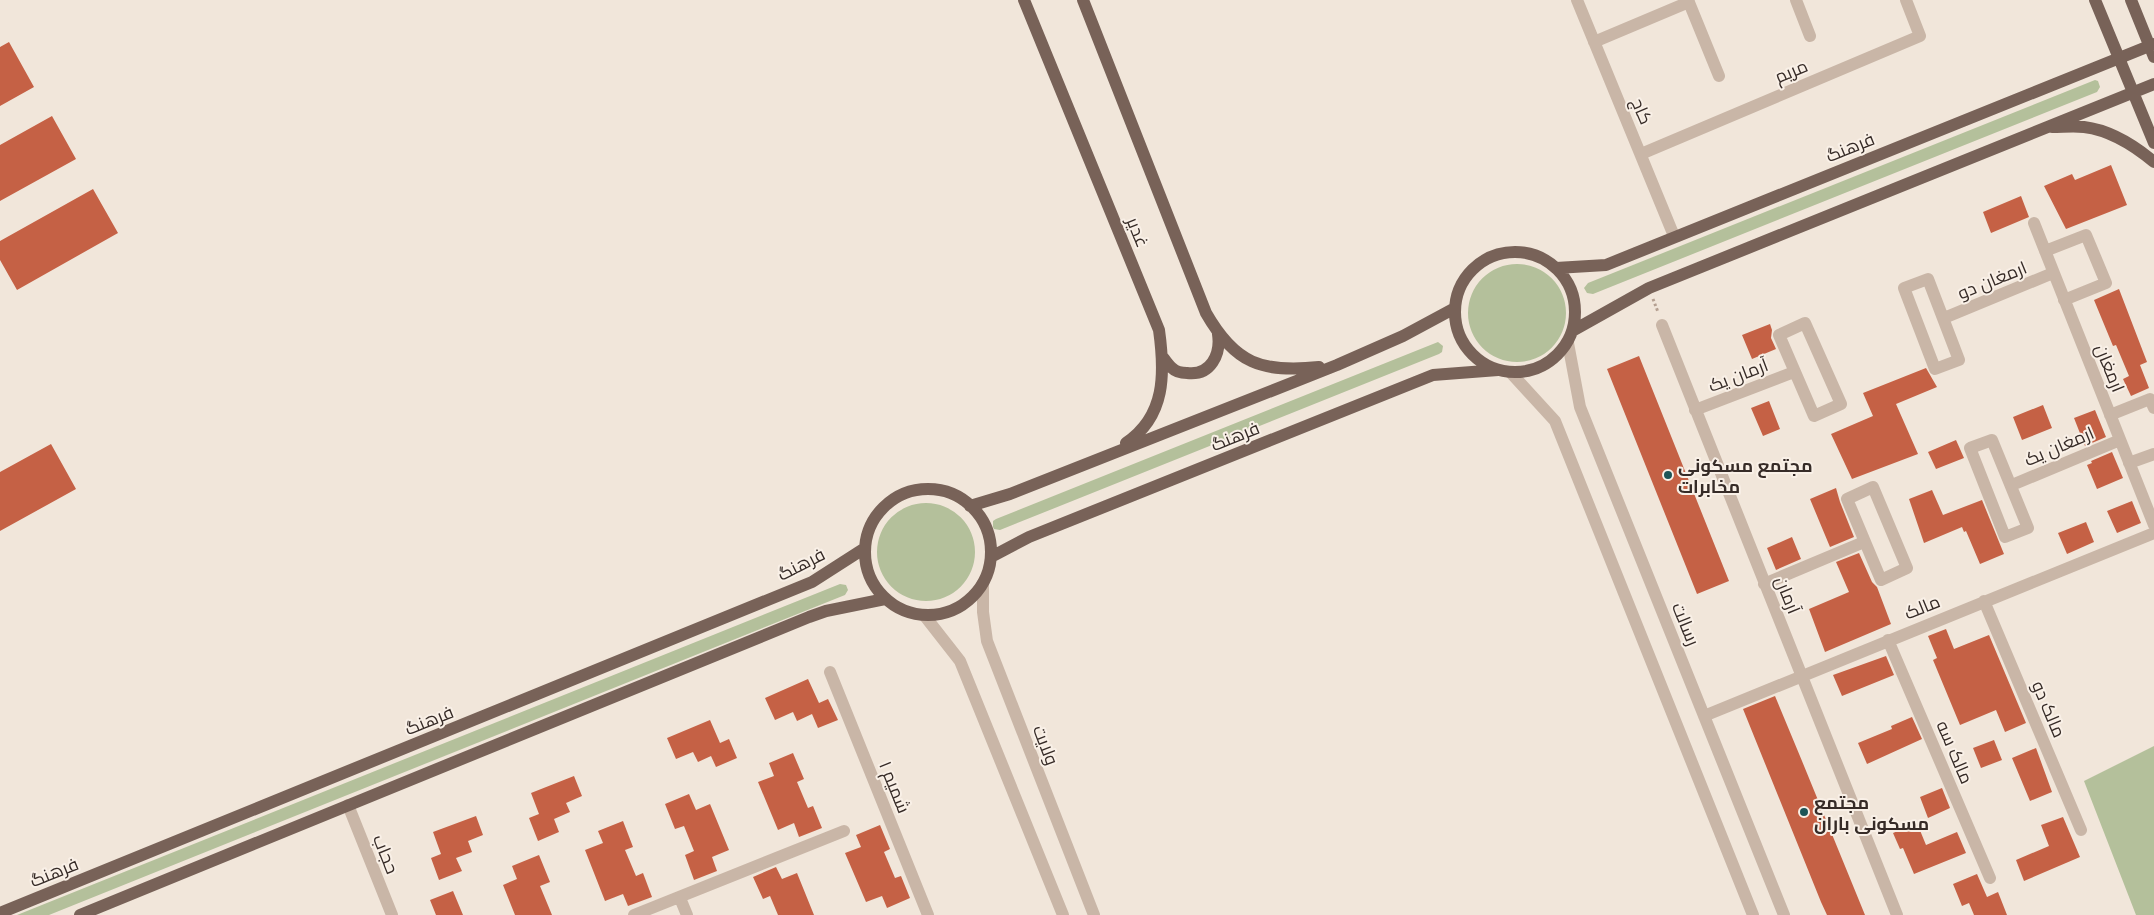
<svg xmlns="http://www.w3.org/2000/svg" width="2154" height="915" font-family="Roboto,Cairo,sans-serif">
	<rect width="100%" height="100%" fill="#f1e6da"/>
	<path fill="#b4c09b" d="M2095,80L2098,81L2100,87L2097,92L1593,294L1587,293L1584,288L1588,283Z
		M1468 313a49 49 0 1 1 98 0a49 49 0 1 1-98 0Z
		M1438,342L1443,346L1442,352L1439,354L1000,530L994,529L993,527V521L996,519Z
		M877 552a49 49 0 1 1 98 0a49 49 0 1 1-98 0Z
		M840,584L846,585L848,590L845,595L49,915H17Z
		M2154,746V915H2136L2084,781Z"/>
	<path fill="#c56145" d="M9,42L34,87L0,106V47Z
		M52,116L76,159L0,201V145Z
		M2111,165L2127,205L2066,229L2044,186L2072,174L2075,180Z
		M93,189L118,233L17,290L0,260V241Z
		M2021,196L2029,217L1991,233L1983,212Z
		M2119,289L2147,362L2140,365L2149,388L2131,396L2123,379L2129,376L2116,345L2113,346L2094,300Z
		M1770,324L1772,330L1771,338L1776,349L1752,359L1742,335Z
		M1639,356L1729,581L1697,594L1607,369Z
		M1926,368L1937,387L1896,404L1918,454L1852,479L1831,434L1873,416L1863,393Z
		M1769,401L1780,429L1763,436L1751,408Z
		M2043,405L2052,428L2022,440L2013,417Z
		M2095,410L2106,437L2085,446L2074,418Z
		M1956,440L1964,458L1936,469L1928,452Z
		M51,444L76,489L0,531V472Z
		M2112,452L2123,478L2097,489L2087,465L2092,463L2091,461Z
		M1836,488L1840,502L1854,537L1830,547L1810,499Z
		M1932,490L1943,515L1982,500L2004,554L1980,564L1966,531L1964,532L1962,527L1924,543L1909,499Z
		M2132,501L2141,523L2117,533L2107,511Z
		M2086,522L2094,542L2067,554L2058,533Z
		M1792,537L1801,559L1776,570L1767,548Z
		M1859,553L1872,582L1877,587L1891,624L1825,652L1809,609L1849,592L1836,562Z
		M1946,629L1954,649L1989,635L2026,723L2005,732L1996,710L1960,725L1933,660L1937,658L1928,636Z
		M1886,656L1894,675L1842,696L1833,675Z
		M808,679L819,703L828,699L838,720L818,728L812,714L797,721L793,712L775,720L765,698Z
		M1775,696L1802,761L1865,915H1827L1821,902L1743,709Z
		M1912,717L1922,739L1867,764L1858,743L1892,729L1891,726Z
		M710,720L720,743L729,739L737,758L716,767L711,756L698,762L693,752L676,759L667,738Z
		M1994,740L2002,760L1981,768L1973,748Z
		M2036,748L2052,792L2030,801L2012,758Z
		M793,753L804,779L797,782L808,808L813,806L822,828L799,837L794,823L778,830L758,782L774,776L769,763Z
		M574,776L582,796L566,803L570,812L554,819L559,832L538,841L529,818L539,814L531,793Z
		M1942,788L1950,808L1928,818L1920,797Z
		M689,794L696,810L710,804L729,850L712,857L717,871L694,880L685,855L694,851L684,826L675,829L665,804Z
		M476,816L483,835L468,841L472,852L456,858L462,871L439,880L431,858L441,854L433,832Z
		M2063,817L2080,857L2024,881L2016,860L2049,846L2041,825Z
		M623,821L633,847L625,850L636,876L643,873L652,897L628,906L623,894L605,901L585,850L603,843L598,831Z
		M1917,823L1926,845L1957,832L1966,853L1914,874L1903,848L1900,849L1893,833Z
		M880,825L890,849L884,852L895,878L901,876L910,898L887,908L882,896L866,902L845,853L861,847L856,835Z
		M539,855L550,882L540,886L552,915H515L503,885L517,879L512,866Z
		M776,867L782,879L797,873L814,915H778L770,896L763,899L753,877Z
		M1977,874L1987,897L1998,892L2007,915H1974L1969,903L1962,906L1953,884Z
		M453,891L463,915H436L430,900Z"/>
	<g fill="none" stroke-linecap="round" stroke-linejoin="round">
		<path stroke="#b5a091" stroke-width="3" stroke-dasharray="2.5 2.5" stroke-linecap="butt" d="M1653,299L1658,312"/>
		<path stroke="#c9b6a7" stroke-width="12" d="M1577,0L1674,236
			M1688,0L1719,76
			M1796,0L1810,36
			M1594,42L1689,2
			M1641,154L1920,36L1906,0
			M2034,223L2154,525
			M2045,251L2086,235L2106,283L2064,300
			M1928,279L1959,360L1935,369L1904,288Z
			M1944,318L2053,273
			M1805,323L1841,404L1814,416L1779,335Z
			M1662,325L1897,915
			M1568,343L1580,407L1784,915
			M1511,373L1555,421L1753,915
			M1695,410L1794,372
			M2110,415L2150,399L2154,408
			M1992,440L2028,528L2005,537L1970,448Z
			M2129,463L2154,454
			M2012,485L2120,440
			M1873,487L1907,568L1881,580L1847,499Z
			M983,583V612L987,641L1094,915
			M1764,584L1864,542
			M1984,601L2081,830
			M924,615L960,661L1063,915
			M1888,640L1990,878
			M830,672L928,915
			M1704,716L2154,533
			M348,805L392,915
			M680,898L687,915
			M634,915L844,831"/>
		<path stroke="#786258" stroke-width="12" d="M1024,0L1159,330C1165,373 1166,416 1126,443
			M1083,0L1206,313C1235,364 1262,373 1319,367
			M2095,0L2154,143
			M2131,0L2154,57
			M2052,127C2063,127 2074,126 2084,127C2109,130 2135,146 2154,162
			M1455 312a60 60 0 1 1 120 0a60 60 0 1 1-120 0Z
			M1556,268L1606,265L2154,44
			M1574,330L1649,288L2154,84
			M1162,356C1165,360 1168,365 1172,368C1176,372 1182,373 1187,373C1211,376 1221,354 1218,334
			M865 552a63 63 0 1 1 126 0a63 63 0 1 1-126 0Z
			M970,506L1010,494L1337,365L1403,336L1455,308
			M991,557L1029,537L1433,375L1498,370
			M0,913L812,582L865,548
			M80,915L809,617L826,611L885,599"/>
	</g>
	<g fill="#1d5457" stroke="#f9f0e7" stroke-width="2">
		<circle cx="1668" cy="475" r="5"/>
		<circle cx="1804" cy="812" r="5"/>
	</g>
	<g text-anchor="middle" dominant-baseline="central" stroke-width="4" stroke-linejoin="round" paint-order="stroke">
		<g font-size="18" fill="#362b27" stroke="#f9f0e7">
			<text transform="translate(1791 71) rotate(-23)">مریم</text>
			<text transform="translate(1642 111) rotate(67)">کاج</text>
			<text transform="translate(1850 147) rotate(-22)">فرهنگ</text>
			<text transform="translate(1138 232) rotate(68)">غدیر</text>
			<text transform="translate(1992 280) rotate(-22)">ارمغان دو</text>
			<text transform="translate(2110 368) rotate(68)">ارمغان</text>
			<text transform="translate(1738 375) rotate(-21)">آرمان یک</text>
			<text transform="translate(1235 436) rotate(-22)">فرهنگ</text>
			<text transform="translate(2059 446) rotate(-23)">ارمغان یک</text>
			<text transform="translate(801 564) rotate(-27)">فرهنگ</text>
			<text transform="translate(1788 595) rotate(68)">آرمان</text>
			<text transform="translate(1922 607) rotate(-22)">مالک</text>
			<text transform="translate(1686 624) rotate(68)">رسالت</text>
			<text transform="translate(2049 709) rotate(67)">مالک دو</text>
			<text transform="translate(429 720) rotate(-22)">فرهنگ</text>
			<text transform="translate(1046 745) rotate(69)">ولایت</text>
			<text transform="translate(1955 752) rotate(67)">مالک سه</text>
			<text transform="translate(895 787) rotate(68)">شمیم ۱</text>
			<text transform="translate(386 854) rotate(68)">حجاب</text>
			<text transform="translate(54 872) rotate(-22)">فرهنگ</text>
		</g>
		<g font-size="18" font-weight="bold" fill="#362b27" stroke="#f9f0e7" text-anchor="start">
			<text x="1678" y="465">مجتمع مسکونی<tspan x="1678" dy="21">مخابرات</tspan></text>
			<text x="1814" y="802">مجتمع<tspan x="1814" dy="21">مسکونی باران</tspan></text>
		</g>
	</g>
</svg>
